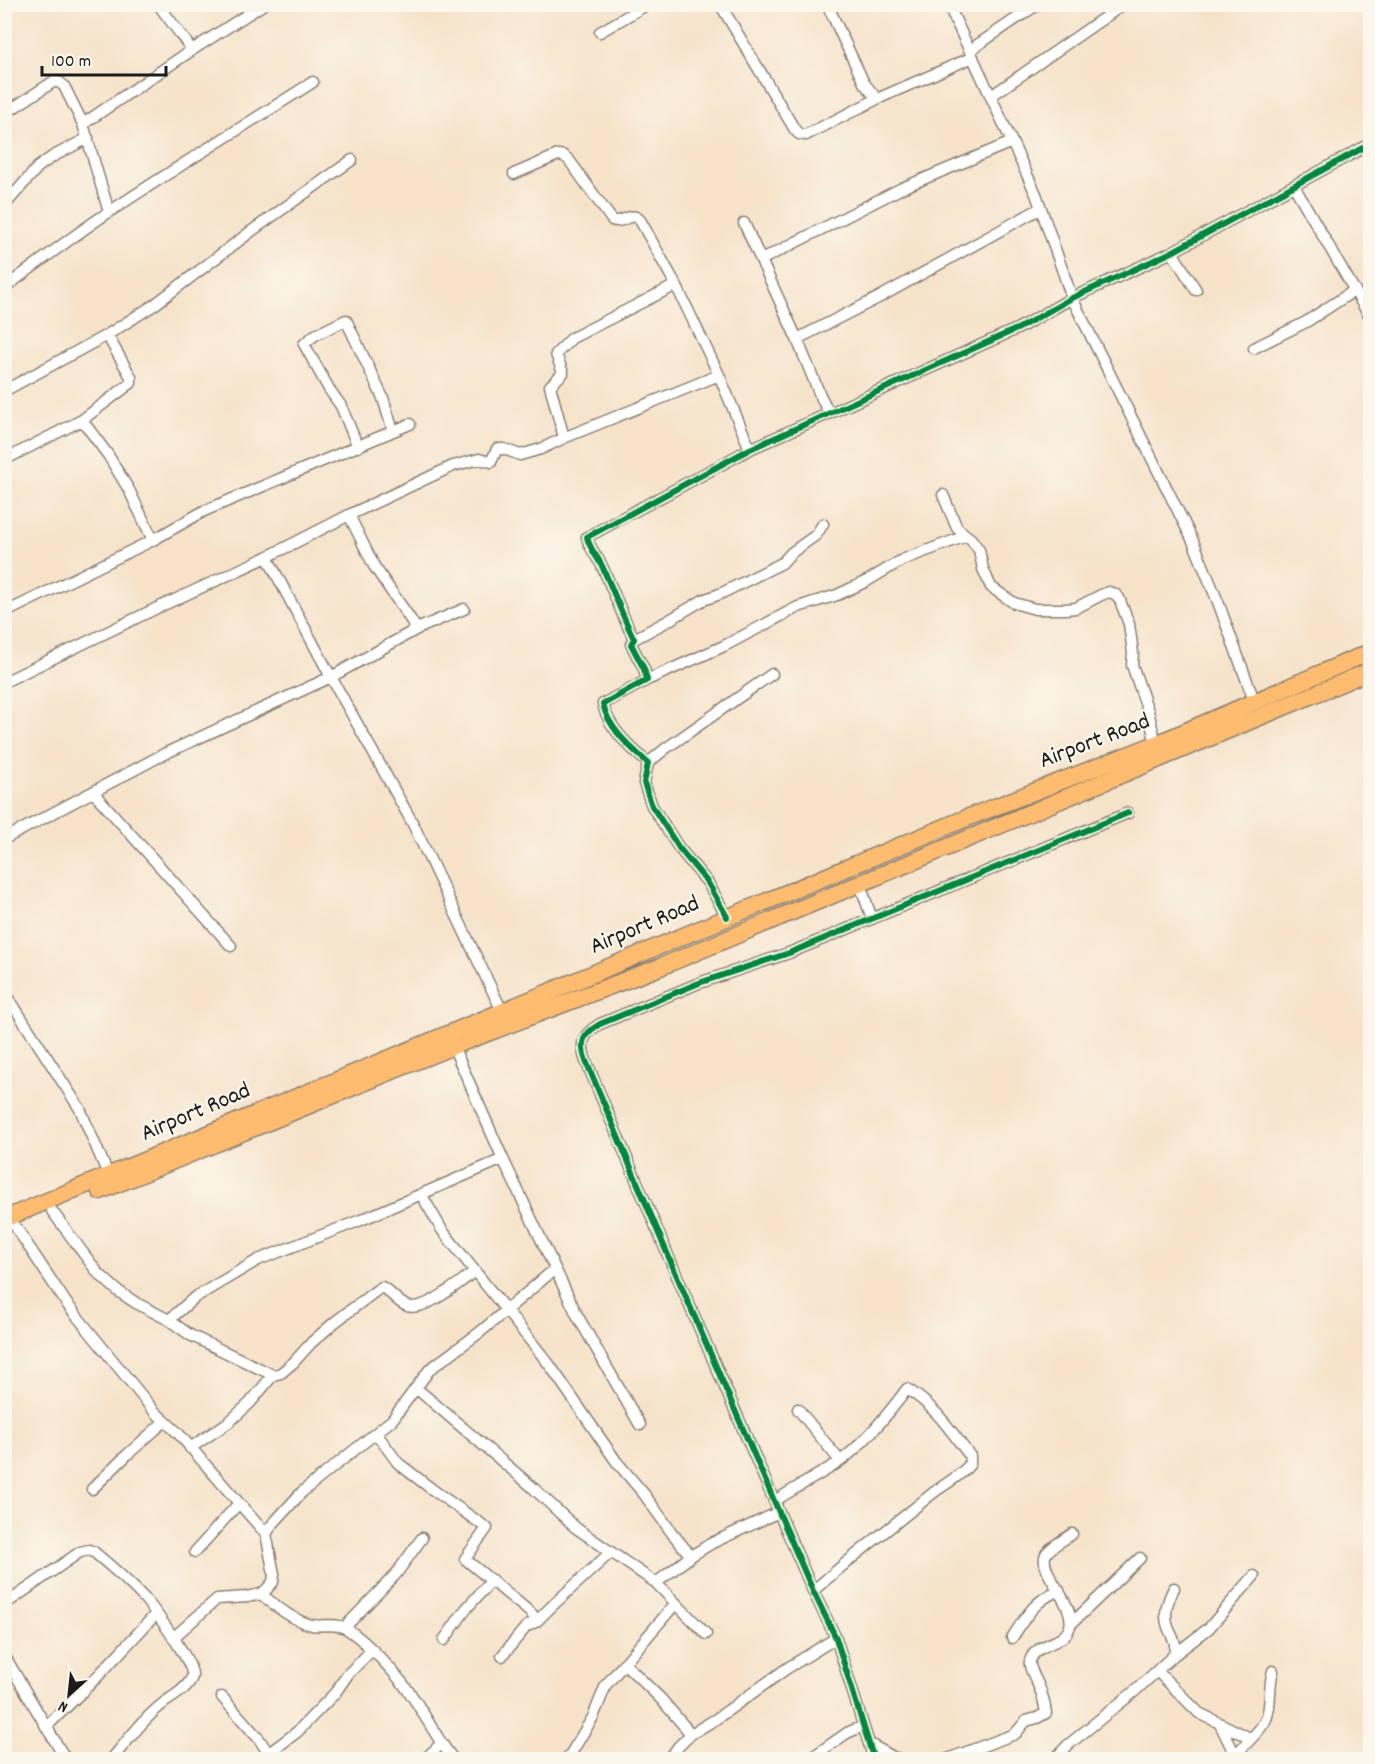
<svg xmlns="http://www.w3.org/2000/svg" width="1375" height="1764" font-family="Dekko,sans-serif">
	<rect width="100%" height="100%" fill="#fbf7ec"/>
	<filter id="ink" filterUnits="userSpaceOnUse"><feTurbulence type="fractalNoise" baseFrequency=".0167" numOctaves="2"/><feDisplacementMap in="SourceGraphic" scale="12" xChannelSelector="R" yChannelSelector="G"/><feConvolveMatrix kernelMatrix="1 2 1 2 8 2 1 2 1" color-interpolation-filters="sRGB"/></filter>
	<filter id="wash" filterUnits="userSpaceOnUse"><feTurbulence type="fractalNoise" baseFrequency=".008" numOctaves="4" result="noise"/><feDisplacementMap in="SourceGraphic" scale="24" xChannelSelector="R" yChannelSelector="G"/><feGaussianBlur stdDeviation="1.35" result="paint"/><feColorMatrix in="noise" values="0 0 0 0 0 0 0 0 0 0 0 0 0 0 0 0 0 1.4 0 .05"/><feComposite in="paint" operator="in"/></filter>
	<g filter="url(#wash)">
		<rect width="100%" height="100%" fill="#f6e3ca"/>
	</g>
	<g filter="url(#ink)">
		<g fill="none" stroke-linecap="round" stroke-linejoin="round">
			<g stroke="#898073" stroke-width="13">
				<path id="minor" d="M158,4L192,50
					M720,4L795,130L799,134L806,135L877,99L973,57
					M827,4L864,83L877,99
					M948,4L1036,194L1072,298L1193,541L1218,602L1255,703
					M600,32L648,4
					M970,50L1038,4
					M991,96L1124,4
					M4,114L53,82H59L64,86L83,124
					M514,174L558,155L564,156L569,160L612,220C623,225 631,210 640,220L676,285L719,375L750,449
					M1294,186L1370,317
					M4,206L38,167L52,157L88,138
					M109,212L83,124L192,50L264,4
					M744,223L797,339L820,395L829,413
					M1172,252L1196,290
					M761,260L902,188L1012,142
					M4,288C40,262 75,234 112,210C178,166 246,125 313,82
					M797,339L878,298L1041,208
					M1254,348L1306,322L1355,290
					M4,391L107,335L154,305L253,230L352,160
					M82,420L108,455L129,490L153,540
					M564,438L550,386L563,373L556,354L572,338L676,285
					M358,447L341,406L329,389L304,344L315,335L346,320L383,398L393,431
					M4,460L82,420L131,383V377L107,335
					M943,495L957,528L971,539L979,550L983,569L991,587L1014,603L1035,609H1065L1076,608L1101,595L1109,592L1115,594L1119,598L1129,624L1133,653L1132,665L1148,711L1156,744
					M349,515L374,566L417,629
					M267,557L331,677L412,822L502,1011
					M4,613L153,540L204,511L410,424
					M634,639L666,622L703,600L720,594L782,563L791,553L816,535L823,524
					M647,680L724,646L798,607L837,595L867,581L902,560L966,536
					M4,682L155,609L267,557L349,515L453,466L479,459L491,462L497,449H504L520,455L541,449L566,437L719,375
					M648,763L665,749L772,674
					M93,792L231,946
					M4,839L164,754L331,677L417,629L464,609
					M860,884L872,919
					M727,917L708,883L679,848L652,806L644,783L648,763C630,747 608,728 603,704L647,680L644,669L631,644L634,639C622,615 613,590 602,566C597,556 589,548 587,537L750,449L1019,328L1072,298L1172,252L1370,144
					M4,991L80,1109L110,1179
					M453,1046L503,1159L577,1315L640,1425
					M421,1194L442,1230L549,1364L616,1461L644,1494L672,1533L691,1556
					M52,1211L98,1273L118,1291L136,1303L169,1320L190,1335L273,1375
					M15,1226L67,1304L154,1411L178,1433L266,1534L274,1574L273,1582L266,1590L261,1594L247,1597L217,1599L173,1638
					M169,1320L194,1298L258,1260L361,1220L503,1159
					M416,1388L530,1485L576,1528L656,1583L706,1634
					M798,1409L840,1461
					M376,1433L398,1463L433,1490L487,1528L465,1559L531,1613L537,1621
					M190,1448L229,1422L250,1403L273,1375L281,1373L294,1362L312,1342L335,1322L377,1290L382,1287C391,1292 396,1301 405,1305C422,1315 460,1282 475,1271
					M92,1489L128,1454L165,1421
					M775,1501C796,1487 818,1476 839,1462C863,1445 889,1413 907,1389C934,1405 951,1431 970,1456V1464C960,1477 946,1483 933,1493C893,1526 852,1556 813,1591
					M266,1534L271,1526L302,1492L392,1420L430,1369L479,1333L555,1269
					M195,1552L239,1503
					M656,1583L691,1556L712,1543L779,1512
					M1174,1588C1168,1600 1163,1613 1168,1627C1173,1640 1177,1640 1174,1655
					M261,1594C276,1606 292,1620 312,1625C323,1627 337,1622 347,1629C369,1643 403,1681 416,1702C429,1722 439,1742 454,1760
					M4,1605L80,1552L89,1550L94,1552C112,1567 129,1582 145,1599C154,1610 196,1665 192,1677C188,1688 174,1696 165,1702C145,1717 128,1740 111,1760
					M1071,1624L1140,1558
					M345,1627L396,1574L422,1538
					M1012,1638C1026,1616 1034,1601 1059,1590
					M444,1640L466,1609L492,1580
					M4,1655L66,1760
					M502,1656L526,1627L537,1621L553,1605L611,1552
					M624,1663L661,1699L691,1734
					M1157,1671L1199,1713L1250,1738
					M222,1697L259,1739L269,1754
					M1220,1724L1235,1755
					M46,1727L97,1677L156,1614
					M870,1744L898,1760
					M260,1760L297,1732L335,1693L348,1674L372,1650
					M424,1760L441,1744
					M567,1760L593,1717L606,1685L676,1603
					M669,1760L678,1747L691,1734L716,1719L786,1669L836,1638
					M808,1760L847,1733L863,1726
					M874,1760L836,1638L813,1591L664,1246L586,1061C579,1042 583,1034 600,1024L699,983L789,953L852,927L1128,813
					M945,1760L1015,1734L1026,1721L1037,1718L1046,1713C1045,1707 1044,1701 1042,1695C1040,1685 1028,1669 1030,1661C1036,1641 1065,1646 1070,1626C1076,1604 1037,1571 1046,1554C1051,1546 1064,1540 1072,1534
					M1054,1760L1068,1745L1135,1691L1174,1655L1209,1628L1254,1576
					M1231,1760C1241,1747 1260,1733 1266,1719C1272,1705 1268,1687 1273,1671"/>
			</g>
			<g stroke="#898073" stroke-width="19">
				<path id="highway" d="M100,1191L453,1046L660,967L1370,671
					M4,1219L969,817L1156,744L1370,652"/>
			</g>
			<use href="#minor" stroke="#fff" stroke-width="10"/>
			<use href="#highway" stroke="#fdbc6f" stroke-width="16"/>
			<g stroke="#fbf7ec" stroke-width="10">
				<path id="cycleway" d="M727,917L708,883L679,848L652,806L644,783L648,763C630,747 608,728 603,704L647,680L644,669L631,644L634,639C622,615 613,590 602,566C597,556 589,548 587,537L750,449L1019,328L1072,298L1172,252L1370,144
					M874,1760L836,1638L813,1591L664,1246L586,1061C579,1042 583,1034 600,1024L699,983L789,953L852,927L1128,813"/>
			</g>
			<use href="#cycleway" stroke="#00873e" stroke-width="6"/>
		</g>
	</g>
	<g text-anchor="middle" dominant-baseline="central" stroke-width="4.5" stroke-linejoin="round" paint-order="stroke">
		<g font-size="24" fill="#1c1c1c" stroke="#fbf7ec">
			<text transform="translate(1095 742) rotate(-21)">Airport Road</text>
			<text transform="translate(645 926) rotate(-23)">Airport Road</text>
			<text transform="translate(196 1113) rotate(-23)">Airport Road</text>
		</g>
	</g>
	<rect width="1375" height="1764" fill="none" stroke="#fbf7ec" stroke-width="24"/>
	<g transform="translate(69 1695) rotate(207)" stroke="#fbf7ec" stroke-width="4.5" paint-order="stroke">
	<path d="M0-4.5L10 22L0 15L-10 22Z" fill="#1c1c1c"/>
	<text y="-9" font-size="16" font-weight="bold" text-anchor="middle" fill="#1c1c1c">N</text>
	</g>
	<path d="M42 66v9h124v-9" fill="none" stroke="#1c1c1c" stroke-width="3"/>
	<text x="51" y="66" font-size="18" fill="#1c1c1c" stroke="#fbf7ec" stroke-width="4.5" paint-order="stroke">100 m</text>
</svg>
